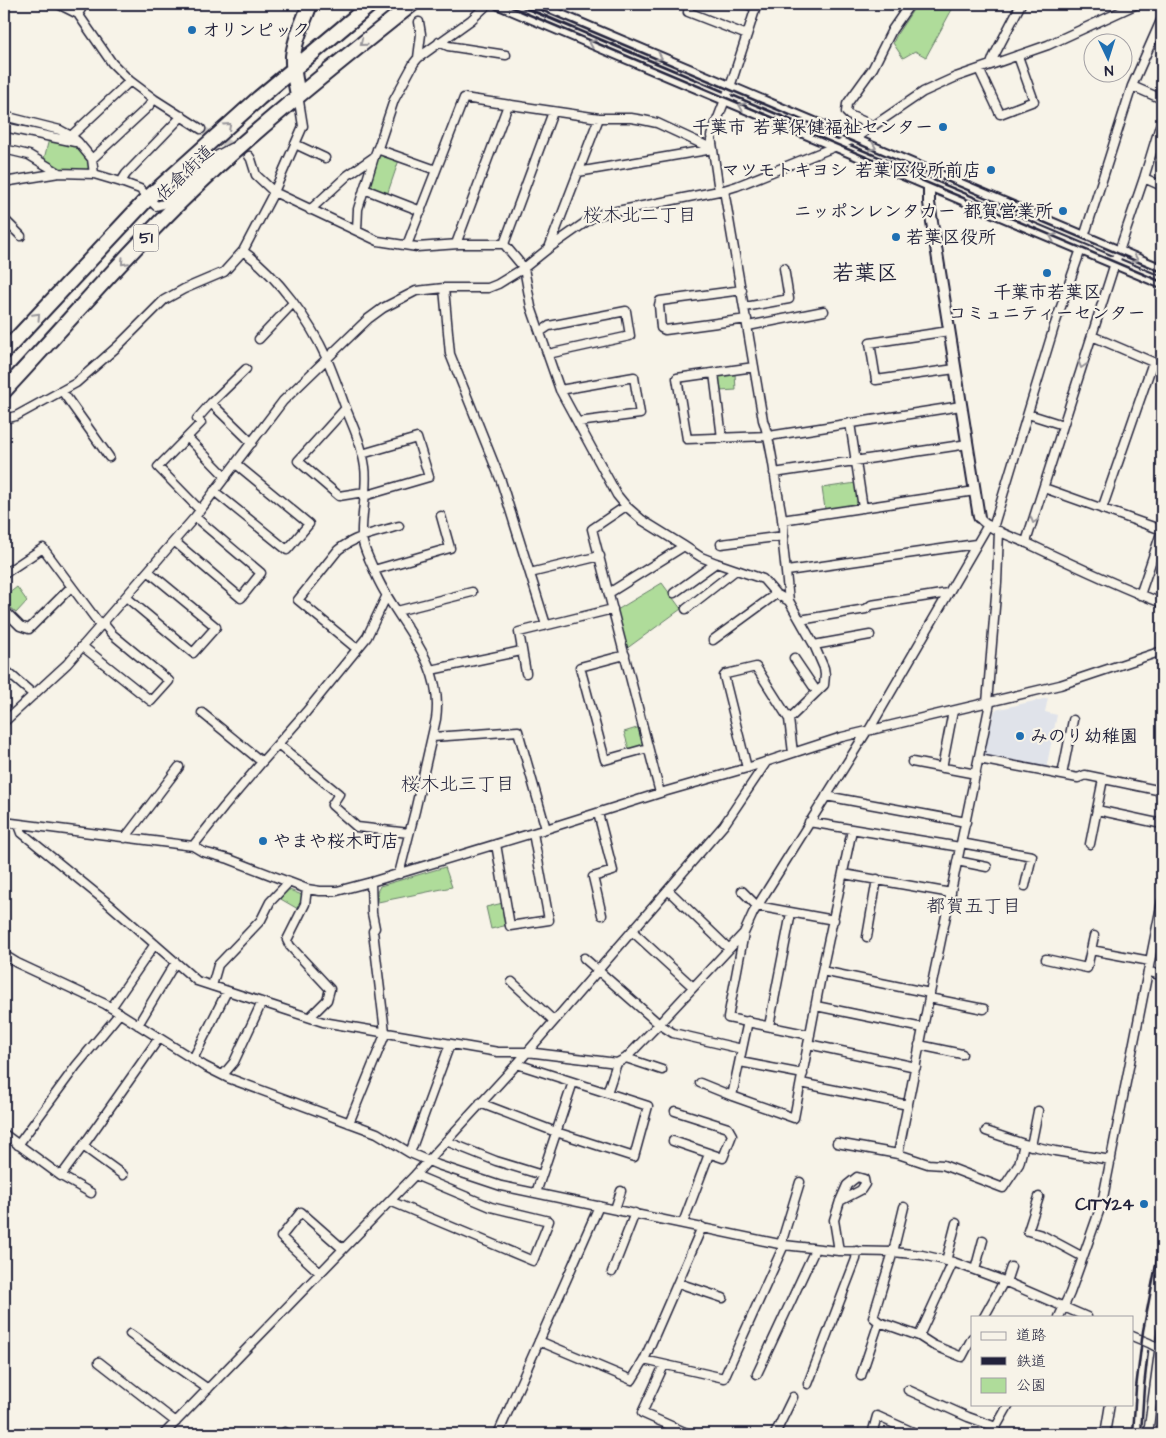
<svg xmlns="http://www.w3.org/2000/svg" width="1166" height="1438" font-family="'Architects Daughter','Klee One',sans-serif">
	<rect width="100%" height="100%" fill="#f7f3e8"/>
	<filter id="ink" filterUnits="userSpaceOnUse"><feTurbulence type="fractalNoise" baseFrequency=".02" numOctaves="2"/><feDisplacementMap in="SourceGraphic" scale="10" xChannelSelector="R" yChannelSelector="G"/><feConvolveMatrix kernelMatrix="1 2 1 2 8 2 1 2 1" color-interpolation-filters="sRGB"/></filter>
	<g filter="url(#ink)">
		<path fill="#e0e3ea" d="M1048,698L1045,712L1057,715L1046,769L982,758L995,710Z"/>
		<path fill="#afdc9a" stroke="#687f6a" d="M917,4H955L926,57L915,51L903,58L893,43L897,34Z
			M49,139L77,144L91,160V172L60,170L44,159Z
			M383,154L399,160L387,195L369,188L368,184L379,156Z
			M735,374L736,390L720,391L719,378L721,376Z
			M856,483L859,499L855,505L825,509L822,488Z
			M662,583L681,609L626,649L617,610Z
			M17,587L27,601L16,613L4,602V597Z
			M640,727L645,745L629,749L624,732Z
			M445,867L452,887L378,902L377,892L380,886Z
			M287,889L302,895L303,900L298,909L279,898Z
			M503,903L508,925L491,929L486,907Z"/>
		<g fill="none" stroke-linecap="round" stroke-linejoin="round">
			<path stroke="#ccc9c5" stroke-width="8" stroke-dasharray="8 4" stroke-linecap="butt" d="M201,129L249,156"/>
			<g stroke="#22223b" stroke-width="11">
				<path id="street" d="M58,4L78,14L112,63L130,81L154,99L201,129
					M690,4L688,12L747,35
					M745,4L756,7
					M78,14L84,4
					M439,42L448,46L506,55
					M418,58L421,34L419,22
					M991,64L994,56L1021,4
					M979,69L1000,114L1034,101L1018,56
					M1132,86L1162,99
					M4,116L60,130L71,136L78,142L92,159L94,174
					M874,126L849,115L846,112L847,104L873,68L892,30L910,4
					M4,127L75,142
					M71,136L130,81
					M295,144L325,158
					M4,149L29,155L59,173
					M377,149L436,170
					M249,156L251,159L256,175L274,192L378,241L417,247L459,244H504L524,268L531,307L560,390L617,495L626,506L642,520L684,546L701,557L716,563L763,579L776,594L789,601L814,645L824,668L825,675L824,685L789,719
					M92,159L148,107L154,99
					M1144,178L1162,186
					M4,182L59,173L94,174L121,182L140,189L156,206L167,203L218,155L231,148
					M121,182L126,174L182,116
					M364,189L421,211
					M724,190L763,420C771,442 773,466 777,489C780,507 785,526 783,544L789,601
					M719,191L711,136L730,87L757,4
					M310,210L348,175L374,157L379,145L394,100L414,63L418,58L471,20L488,4
					M4,219L21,236
					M357,230L358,209L374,157
					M1084,237L1132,86L1162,18
					M456,244L508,105
					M504,244L553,112
					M407,245L464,98L599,118H631L643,120L657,123L713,149L578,172
					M549,248L599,118
					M243,251C277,275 310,321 327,359C334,376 340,392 346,409C354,428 362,446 365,467C368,488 361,514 362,536C362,546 369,558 373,568C393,620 445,658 436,719L415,811L399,874
					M444,288L450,354L501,481L546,625
					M742,290L660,301L659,305L661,328L665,330L747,319
					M745,307L789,299L784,268
					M748,326L824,311
					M949,331L870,343L876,380L955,369
					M540,332L549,326L626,311L630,336L548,354
					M1092,336L1162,366
					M259,339L293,303
					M754,367L677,378L687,439L769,436L961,406
					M714,373L722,438
					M560,390L634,377L640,414L578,422
					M62,391L109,457
					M211,403L252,443
					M346,408L298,461L339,496L364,492
					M1028,414L1063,425
					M4,419L16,416L76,383L118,346L164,300L184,289L224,272L243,251L274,192L303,126L298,95
					M850,423L863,508
					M188,438L226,477
					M362,454L417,438L429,477L364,496
					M774,473L968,444
					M1044,488L1162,530L1140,595
					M214,491L287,550L309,524L236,464
					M626,506L592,529L660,793
					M1102,509L1153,362
					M200,510L158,467L201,423L197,419L211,403L246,369
					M979,517C986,529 1016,538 1029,544C1073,565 1117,586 1162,603
					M782,520L975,491
					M993,528L1054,327L1081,249
					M174,541L241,598L261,573L195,517
					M1026,542L1115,263L1144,178L1162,119
					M721,544L784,536
					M374,570L450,548L441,516
					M787,571L976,544
					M530,573L600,556
					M4,574L43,548L101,626
					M609,593L684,546
					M674,593L716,563
					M126,597L193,653L216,627L148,571
					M686,609L736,570
					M4,610L20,626L29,629L71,587
					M397,611L472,592
					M800,620L866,609L871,605L948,593
					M713,640L776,594
					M814,645L870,635
					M82,646L151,701L169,681L112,634L103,623
					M357,649L298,600L338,550C355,536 378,532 399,526
					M625,655L580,667L605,760L648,748
					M794,658L817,692
					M4,669L34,695
					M431,670L521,651
					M526,673L519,632L613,609
					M987,703L997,583L999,531
					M990,703L929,998L898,1154L928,1164L943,1165L1003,1188L1019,1164L1024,1144
					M202,713L262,762L306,712L367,637L386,597
					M1073,720L1062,775L1078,778L1085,775L1162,791
					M4,722L67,664L195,517L283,401L368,319L383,308L416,291L444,288H488L498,284L524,268L549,248L593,217L602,214L724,190L737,186L854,139L923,92L956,77L1048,45L1137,4
					M869,730L988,525
					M433,737L518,731L546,829
					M278,744L339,794L332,805L357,827L409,833
					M979,759L1062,775
					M912,762L976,774
					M747,768L724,676L726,674L756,667L789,719L793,753
					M942,768L953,711
					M826,796L966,822
					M1097,810L1162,824
					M598,813L613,871L593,877L602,915
					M4,822L193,846L203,852L229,859L307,889L320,891H337L371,882L546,829L660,793L747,768L842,737L1060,685L1162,651
					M809,822L960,847
					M19,825L22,833L109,904L197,981L323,1022L498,1052H527L617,1063L626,1058L659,1024L744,933L753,913L867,731
					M125,838L179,767
					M961,843L1032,856L1025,886
					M496,844L510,926L549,920L533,833
					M1090,844L1103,779
					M193,846L224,807L262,762
					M957,861L987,867
					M844,874L951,893
					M371,882L372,913L375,928L373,931L385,1032
					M307,889L305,904L287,940L290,946L330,989L327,1000L310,1017
					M668,890L729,949
					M742,891L757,906L834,920
					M632,931L693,987
					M744,933L728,1018L810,1035
					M867,937L877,879
					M1091,950L1150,961
					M4,955L17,963L105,1004L204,1066L228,1078L377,1133L410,1153L438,1165L501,1186L784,1245L839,1251L893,1252L922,1255L953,1262L1004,1281L1087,1317
					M584,958L659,1024L673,1033L742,1049
					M1046,959L1087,968L1094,936
					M822,971L930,993
					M1148,971L1162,976
					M512,982L554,1021
					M212,986L218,965L261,920L270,902L289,882
					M929,998L984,1009
					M816,1006L923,1028
					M111,1008L155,944
					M748,1021L732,1096L794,1118L822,971L852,830
					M138,1025L175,963
					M769,1026L791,913
					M808,1044L916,1067
					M919,1045L962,1054
					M626,1058L662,1070
					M193,1059L227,991
					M740,1062L803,1074
					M223,1075L234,1062L262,1002
					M700,1083L732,1096
					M801,1083L908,1105
					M607,1093L617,1063
					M480,1103L556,1132L634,1157L648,1106L517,1064
					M349,1123L386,1032
					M986,1131L1024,1144L1055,1151L1111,1160
					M4,1134L61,1176L83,1146
					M446,1141L496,1161L542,1175
					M673,1141L723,1158L732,1135L728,1128L675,1111
					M837,1143L898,1154
					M18,1145L76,1066L120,1013
					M1031,1146L1038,1111
					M410,1153L450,1044
					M123,1175L83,1146L159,1038
					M61,1176L91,1193
					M536,1193L573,1082
					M1039,1197L1028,1231L1042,1235L1083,1257L1102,1203L1162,901
					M390,1201L533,1261L549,1221L491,1207L415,1175
					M904,1207L893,1252L873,1317L879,1322L919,1336L933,1345L962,1357L972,1338
					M615,1209L621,1191
					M683,1223L709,1154
					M781,1244L800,1182
					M839,1251L834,1220L840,1201L847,1185L857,1177L864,1179L865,1184L861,1190L840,1201
					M946,1261L956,1223
					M975,1270L983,1240
					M612,1272L635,1213
					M320,1273L281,1237L301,1212L343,1249
					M1006,1282L1011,1267
					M678,1283L723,1298
					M984,1317L1004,1281
					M1059,1317L1070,1293L1083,1257
					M130,1334L208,1389
					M919,1336L953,1262
					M1132,1336L1149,1343L1162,1350
					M539,1341L632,1380L644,1360L724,1378L784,1245
					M644,1360L702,1227
					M99,1362L176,1422
					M664,1365L642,1413L689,1434
					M757,1374L813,1254L814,1249
					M861,1376L879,1322
					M808,1384L856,1259L857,1251
					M908,1390L968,1417L996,1427
					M285,1432L288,1434
					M164,1434L415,1175L517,1064L724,825L767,761
					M498,1434L599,1206
					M775,1434L793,1397
					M872,1434L877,1416L915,1433L914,1434
					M992,1434L1009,1404
					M1105,1434L1110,1404
					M1148,1434L1162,1330"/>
			</g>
			<g stroke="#22223b" stroke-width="14">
				<path id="secondary" d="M499,4L1162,283
					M533,4L1162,270
					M929,184V203L979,517"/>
			</g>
			<g stroke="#22223b" stroke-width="18">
				<path id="highway" d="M298,95C296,83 292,69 293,56C295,38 304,21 310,4
					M4,352L148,198L259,98L371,4
					M4,391C63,328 118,263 179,203C252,131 332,68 412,4"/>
			</g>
			<use href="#street" stroke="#f7f3e8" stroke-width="8"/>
			<use href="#secondary" stroke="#f7f3e8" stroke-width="10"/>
			<use href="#highway" stroke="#f7f3e8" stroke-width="14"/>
			<path stroke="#22223b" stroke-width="2.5" d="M504,4L1162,282
				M527,4L1162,272
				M1133,1434L1136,1388L1143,1331L1162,1234
				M1141,1434L1144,1387L1148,1351"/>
		</g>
		<defs><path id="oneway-chevron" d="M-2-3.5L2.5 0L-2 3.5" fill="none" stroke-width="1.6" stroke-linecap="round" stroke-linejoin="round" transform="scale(1.25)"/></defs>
		<g stroke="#97959a">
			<use href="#oneway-chevron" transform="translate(363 43) rotate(141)"/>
			<use href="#oneway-chevron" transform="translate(592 43) rotate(-157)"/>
			<use href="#oneway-chevron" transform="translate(659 57) rotate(23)"/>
			<use href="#oneway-chevron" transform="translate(742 106) rotate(-157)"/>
			<use href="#oneway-chevron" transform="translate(228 126) rotate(-42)"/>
			<use href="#oneway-chevron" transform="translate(873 147) rotate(23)"/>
			<use href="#oneway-chevron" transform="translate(1053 237) rotate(-157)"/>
			<use href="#oneway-chevron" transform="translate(1135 259) rotate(22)"/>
			<use href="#oneway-chevron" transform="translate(124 262) rotate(133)"/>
			<use href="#oneway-chevron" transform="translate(37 316) rotate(-47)"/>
			<use href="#oneway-chevron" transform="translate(1082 365) rotate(108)"/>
			<use href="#oneway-chevron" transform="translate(1034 520) rotate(108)"/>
		</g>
	</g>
	<g fill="#1f6fb2" stroke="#f7f3e8" stroke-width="2">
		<circle cx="192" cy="30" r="5"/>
		<circle cx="943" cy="127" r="5"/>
		<circle cx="991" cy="170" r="5"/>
		<circle cx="1063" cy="211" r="5"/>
		<circle cx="896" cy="237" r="5"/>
		<circle cx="1047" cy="273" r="5"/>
		<circle cx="1020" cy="736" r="5"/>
		<circle cx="263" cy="841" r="5"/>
		<circle cx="1144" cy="1204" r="5"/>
	</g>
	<g text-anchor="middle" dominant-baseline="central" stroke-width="4.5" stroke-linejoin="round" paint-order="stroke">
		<rect fill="#f7f3e8" stroke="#62616f" stroke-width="1" x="133.5" y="224.5" width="25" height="27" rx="4"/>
		<g font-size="16" font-weight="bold" fill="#22223b">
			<text x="146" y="238">51</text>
		</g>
		<g font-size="18" font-weight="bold" fill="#22223b" stroke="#f7f3e8" text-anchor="start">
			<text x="202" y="30">オリンピック</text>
			<text x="933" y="127" text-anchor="end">千葉市 若葉保健福祉センター</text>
			<text x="981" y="170" text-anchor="end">マツモトキヨシ 若葉区役所前店</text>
			<text x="1053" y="211" text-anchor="end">ニッポンレンタカー 都賀営業所</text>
			<text x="906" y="237">若葉区役所</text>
			<text x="1047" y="292" text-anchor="middle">千葉市若葉区<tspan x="1047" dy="21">コミュニティーセンター</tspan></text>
			<text x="1030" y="736">みのり幼稚園</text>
			<text x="273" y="841">やまや桜木町店</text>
			<text x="1134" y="1204" text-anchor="end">CITY24</text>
		</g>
		<g font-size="18" fill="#22223b" stroke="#f7f3e8">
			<text transform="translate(185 173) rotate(-44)">佐倉街道</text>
		</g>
		<g font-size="19" fill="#22223b" stroke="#f7f3e8">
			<text x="640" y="215">桜木北二丁目</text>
			<text x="458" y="784">桜木北三丁目</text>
			<text x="974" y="906">都賀五丁目</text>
		</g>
		<g font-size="22" font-weight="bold" fill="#22223b" stroke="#f7f3e8">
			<text x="865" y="273">若葉区</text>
		</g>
	</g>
	<rect width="1166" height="1438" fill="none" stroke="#f7f3e8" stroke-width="20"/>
	<rect x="10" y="10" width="1146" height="1418" fill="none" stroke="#22223b" stroke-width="2" filter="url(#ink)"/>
	<rect x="971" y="1316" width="162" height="90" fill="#f7f3e8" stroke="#a29fa3"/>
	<rect x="981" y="1332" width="25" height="8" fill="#f7f3e8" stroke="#a29fa3"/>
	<text x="1016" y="1340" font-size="15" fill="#22223b">道路</text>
	<rect x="981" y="1357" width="25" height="8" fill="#22223b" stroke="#a29fa3"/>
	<text x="1016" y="1366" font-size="15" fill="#22223b">鉄道</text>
	<rect x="981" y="1378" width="25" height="15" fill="#afdc9a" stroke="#a29fa3"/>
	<text x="1016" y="1390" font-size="15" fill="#22223b">公園</text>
	<g transform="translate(1108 58) rotate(176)"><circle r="24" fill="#f7f3e8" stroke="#a29fa3"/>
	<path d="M0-4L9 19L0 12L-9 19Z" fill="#1f6fb2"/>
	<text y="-8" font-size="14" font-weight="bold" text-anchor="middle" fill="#22223b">N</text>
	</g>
</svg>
